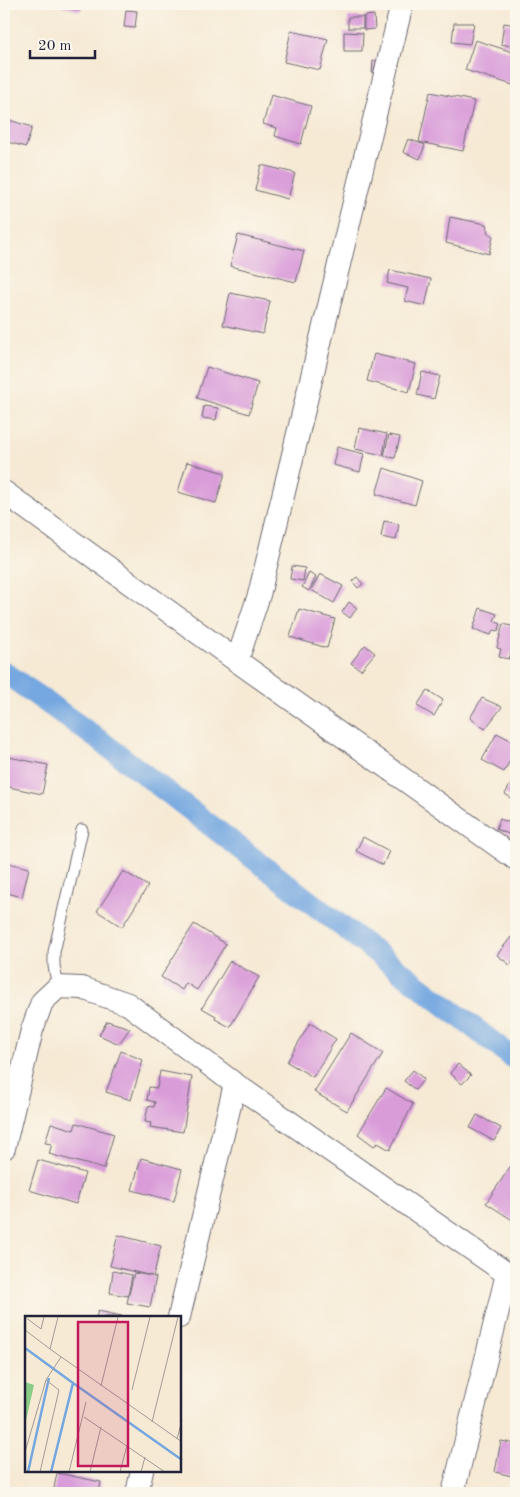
<svg xmlns="http://www.w3.org/2000/svg" width="520" height="1497" font-family="'Old Standard TT',serif">
	<rect width="100%" height="100%" fill="#fbf7ec"/>
	<filter id="ink" filterUnits="userSpaceOnUse"><feTurbulence type="fractalNoise" baseFrequency=".02" numOctaves="2"/><feDisplacementMap in="SourceGraphic" scale="10" xChannelSelector="R" yChannelSelector="G"/><feConvolveMatrix kernelMatrix="1 2 1 2 8 2 1 2 1" color-interpolation-filters="sRGB"/></filter>
	<filter id="wash" filterUnits="userSpaceOnUse"><feTurbulence type="fractalNoise" baseFrequency=".0096" numOctaves="4" result="noise"/><feDisplacementMap in="SourceGraphic" scale="20" xChannelSelector="R" yChannelSelector="G"/><feGaussianBlur stdDeviation="1.12" result="paint"/><feColorMatrix in="noise" values="0 0 0 0 0 0 0 0 0 0 0 0 0 0 0 0 0 1.4 0 .05"/><feComposite in="paint" operator="in"/></filter>
	<g filter="url(#wash)">
		<rect width="100%" height="100%" fill="#f6ead5"/>
		<g fill="none" stroke-linecap="round" stroke-linejoin="round">
			<path stroke="#74a7e0" stroke-width="22" d="M4,672L102,742L516,1060"/>
		</g>
		<g id="blocks">
			<path fill="#d99cd9" d="M55,4H82L80,11Z
				M126,10L137,11L135,28L124,27Z
				M374,15L375,29L364,30V16Z
				M348,17H363V28H348Z
				M454,23H474L470,44L452,42Z
				M504,23L516,25V47L501,44Z
				M291,31L328,39L320,70L284,62Z
				M344,32L363,33L362,51H344Z
				M475,40L516,53V86L465,70Z
				M373,61H379V73H372Z
				M430,92L474,101L463,151L419,142Z
				M271,95L311,106L301,144L275,136L277,128L263,124Z
				M9,120L32,127L26,147L4,141Z
				M408,139L425,145L420,159L403,152Z
				M261,165L295,173L288,199L255,190Z
				M450,217L486,224L488,233L493,236L489,254L446,243Z
				M238,235L304,251L296,282L230,266Z
				M390,270L431,279L425,306L405,301L408,288L387,283Z
				M230,293L270,301L263,334L223,325Z
				M374,354L416,364L409,392L367,381Z
				M207,367L258,383L249,414L197,398Z
				M422,372L440,376L434,399L417,395Z
				M204,406L218,408L216,420L202,418Z
				M359,428L387,434L383,455L355,449Z
				M389,435L400,437L395,458L384,456Z
				M337,447L364,454L360,472L333,465Z
				M187,462L225,473L216,503L178,492Z
				M384,468L422,481L415,505L376,494Z
				M384,521L399,524L396,540L381,537Z
				M292,566L305,568L303,581L290,579Z
				M309,573L316,577L309,591L302,587Z
				M320,574L343,586L334,603L311,590Z
				M357,577L363,584L358,588L352,581Z
				M349,602L357,608L350,618L342,612Z
				M480,608L497,614L494,621L501,624L498,631L493,630L491,635L473,629Z
				M299,609L335,619L327,648L290,637Z
				M503,624L516,627V655L511,653L509,659L499,657L501,649L497,648Z
				M365,645L375,653L361,670L351,663Z
				M427,690L443,700L434,716L417,706Z
				M482,698L502,707L485,729L470,718Z
				M497,733L516,743V749L504,772L482,760Z
				M4,756L48,765L42,794L4,786Z
				M514,778L516,780V801L505,794Z
				M500,819L516,825V837L496,829Z
				M363,837L389,851L383,865L356,851Z
				M4,862L29,868L22,897L4,892Z
				M123,871L148,886L122,927L97,911Z
				M194,924L226,944L197,990L186,983L182,990L161,977Z
				M511,937L516,941V957L510,965L497,955Z
				M230,961L259,977L230,1027L215,1019L216,1016L202,1008Z
				M107,1021L130,1028L119,1044L99,1035Z
				M310,1023L336,1039L313,1077L287,1062Z
				M351,1033L383,1053L347,1111L314,1092Z
				M121,1051L143,1060L131,1100L106,1092Z
				M458,1064L471,1075L462,1084L450,1073Z
				M413,1070L424,1079L415,1090L404,1081Z
				M160,1071L192,1077L183,1132L150,1127L151,1123L145,1122L148,1106L154,1107L155,1102L147,1100L149,1087L157,1088Z
				M386,1088L413,1104L390,1150L378,1143L374,1146L358,1134Z
				M477,1115L501,1128L494,1141L470,1128Z
				M51,1123L74,1130L76,1123L114,1134L104,1169L49,1154L52,1144L45,1143Z
				M141,1158L182,1169L174,1201L132,1190Z
				M516,1158V1217L514,1221L486,1203Z
				M38,1160L85,1173L76,1204L29,1190Z
				M118,1235L161,1246L153,1277H156L150,1307L127,1303L134,1273L152,1276L110,1266Z
				M113,1271L132,1275L128,1296L110,1293Z
				M98,1311L122,1316V1317H96Z
				M501,1441L516,1444V1477L495,1472Z
				M57,1473L101,1482L99,1493H53Z"/>
		</g>
	</g>
	<g filter="url(#ink)">
		<use href="#blocks" fill-opacity="0" stroke="#6c6871" stroke-width="1"/>
		<g fill="none" stroke-linecap="round" stroke-linejoin="round">
			<g stroke="#6c6871" stroke-width="13">
				<path id="lane" d="M58,987L54,966V952L82,830"/>
			</g>
			<g stroke="#6c6871" stroke-width="24">
				<path id="street" d="M4,492L237,661L516,859
					M237,661L259,595L402,4
					M4,1148L32,1030L42,1002L58,987L82,988L128,1004L235,1084L516,1280
					M179,1317L235,1084
					M137,1493L142,1471
					M453,1493L507,1274"/>
			</g>
			<use href="#lane" stroke="#fff" stroke-width="11"/>
			<use href="#street" stroke="#fff" stroke-width="22"/>
		</g>
	</g>
	<g transform="translate(25 1316)">
		<rect width="156" height="156" fill="#f6ead5"/>
		<path d="M0,66L9,69L0,109Z" fill="#89cc86"/>
		<path fill="none" stroke="#74a7e0" stroke-width="2.5" d="M0,32L48,67L26,156M48,67L157,144M3,156L24,62"/>
		<path fill="none" stroke="#a19a97" stroke-width="1" d="M0,1L16,13L19,1M0,14L25,33L33,1M25,33L157,126M76,70L93,1M107,74L125,1M59,101L140,156M127,106L153,1M152,123L157,104M0,136L21,64L36,41M15,156L34,74L21,64M44,156L61,86M65,156L76,111M95,156L102,129M116,156L120,141"/>
		<path fill="#c2185b" fill-opacity="0.15" stroke="#c2185b" stroke-width="2.5" d="M53,6H103V150H53Z"/>
		<rect width="156" height="156" fill="none" stroke="#22223b" stroke-width="2.5"/>
	</g>
	<rect width="520" height="1497" fill="none" stroke="#fbf7ec" stroke-width="20"/>
	<path d="M30 50v8h65v-8" fill="none" stroke="#22223b" stroke-width="2.5"/>
	<text x="38" y="50" font-size="15" fill="#22223b" stroke="#fbf7ec" stroke-width="4" paint-order="stroke">20 m</text>
</svg>
